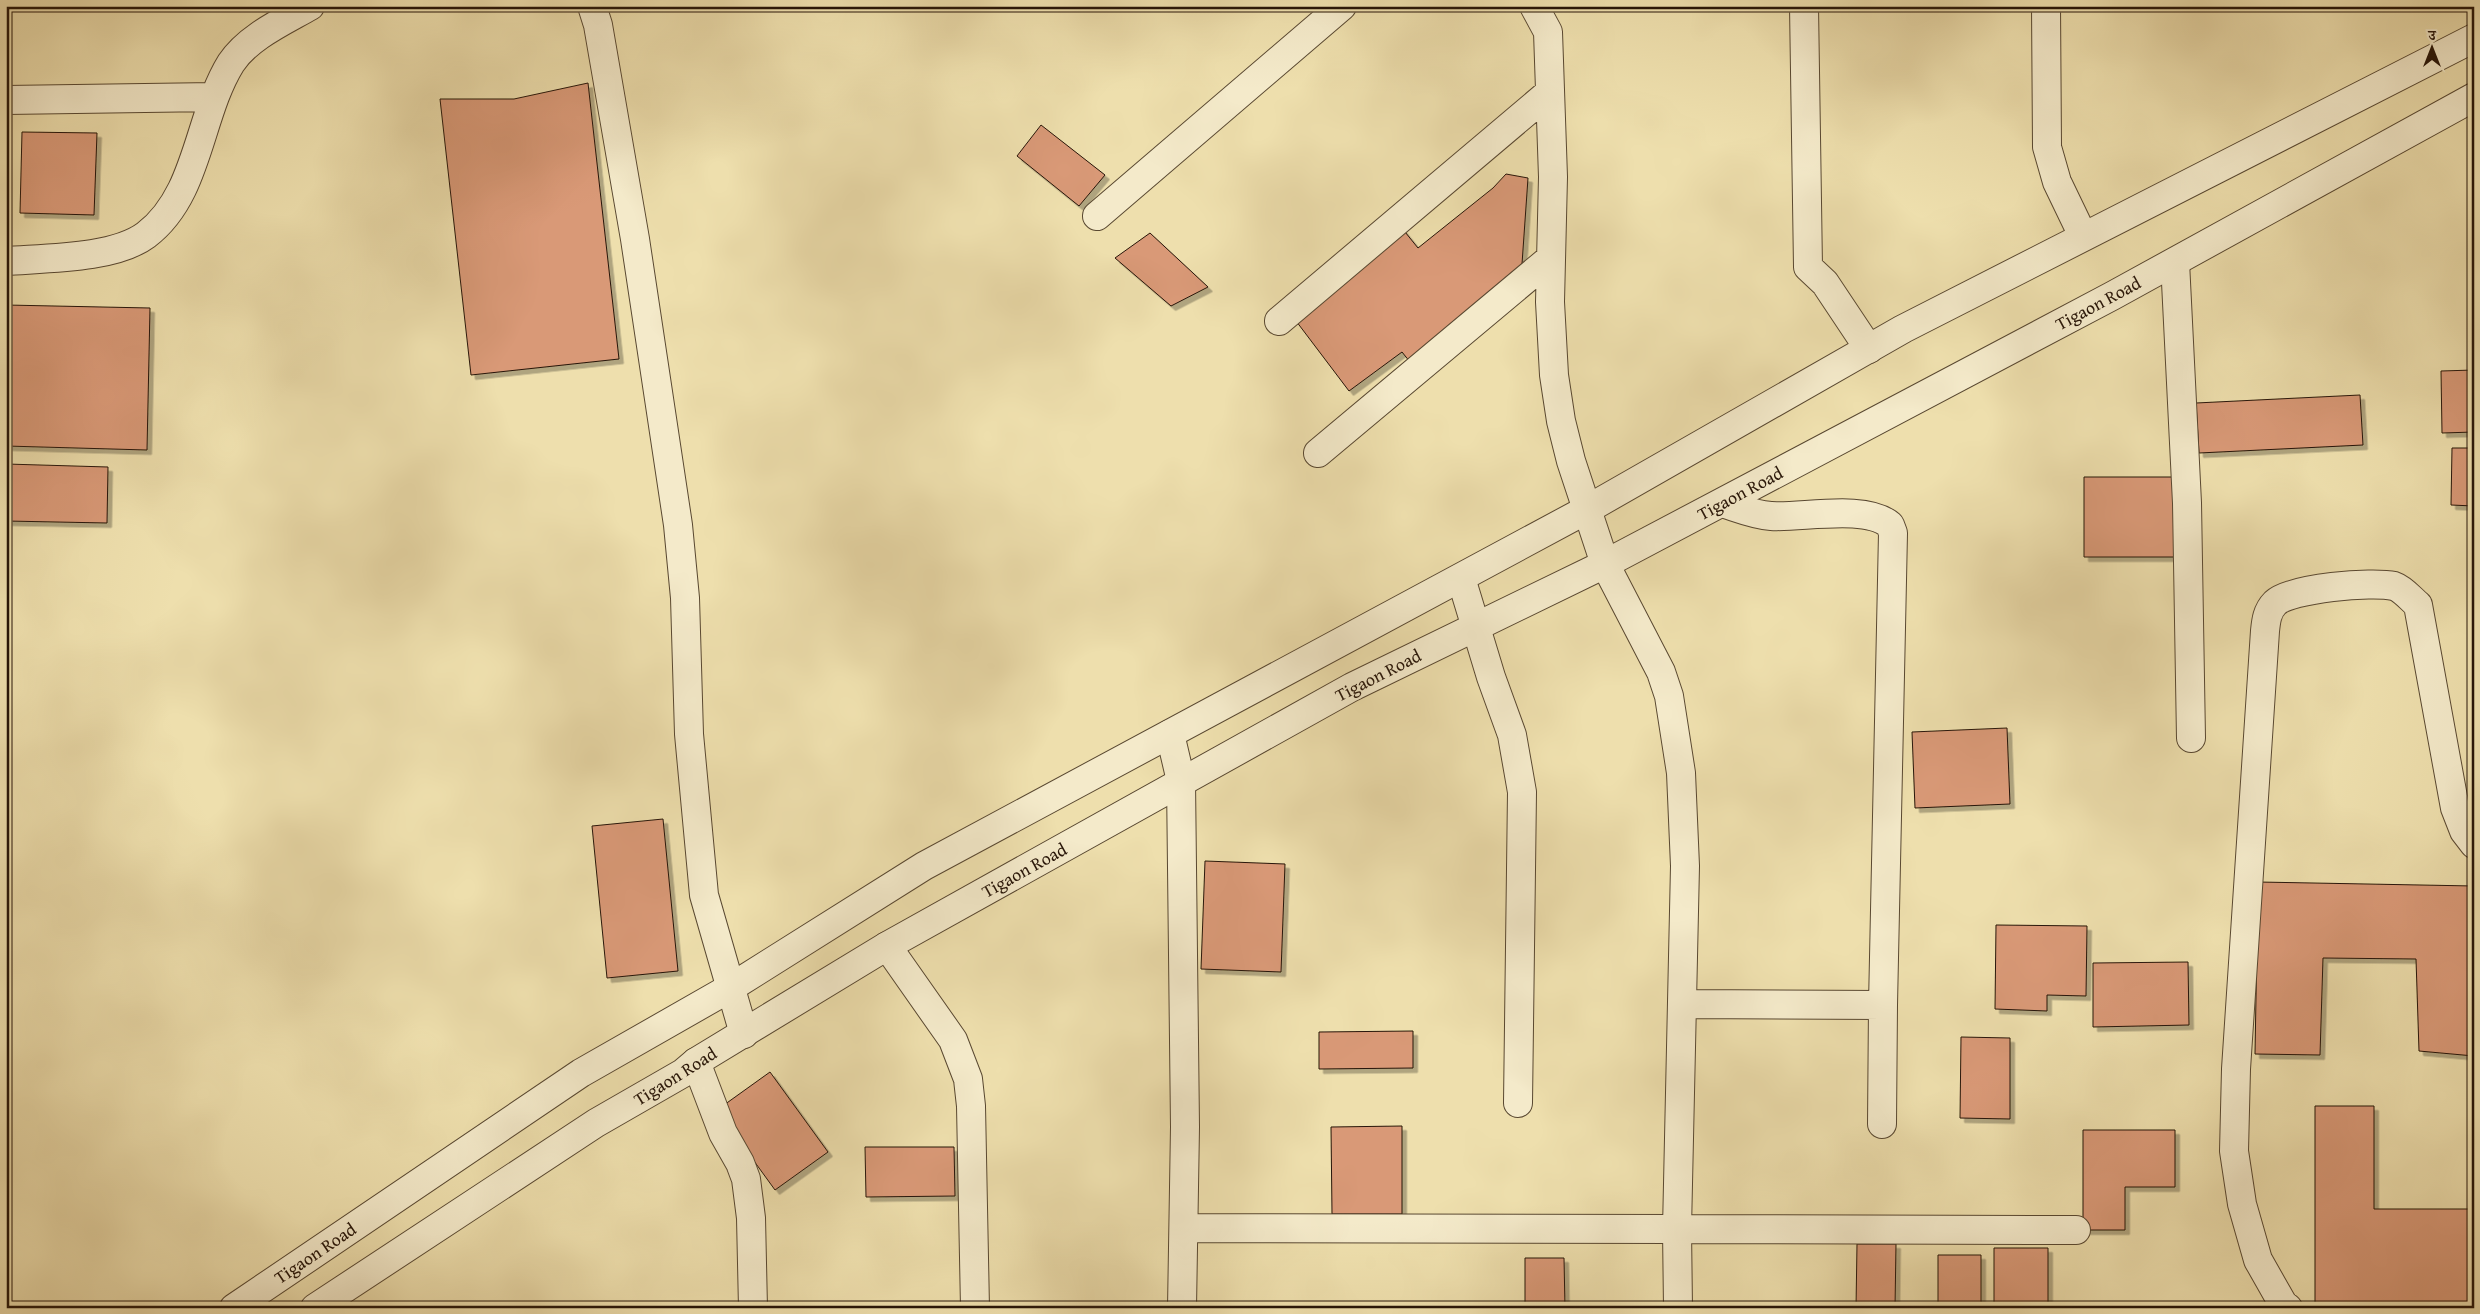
<svg xmlns="http://www.w3.org/2000/svg" width="2480" height="1314" font-family="'Gentium Book Plus','Noto Serif Devanagari',serif">
	<defs>
		<filter id="shadow"><feDropShadow dx="4.5" dy="4.5" stdDeviation="0" flood-color="#0004"/></filter>
	</defs>
	<rect width="100%" height="100%" fill="#eedfad"/>
	<filter id="stains"><feTurbulence type="fractalNoise" baseFrequency=".004" numOctaves="4"/><feColorMatrix values="0 0 0 0 .2 0 0 0 0 .09 0 0 0 0 .02 0 0 0 .5 -.17"/></filter>
	<radialGradient id="worn" r=".72"><stop offset=".6" stop-color="#630" stop-opacity="0"/><stop offset="1" stop-color="#630" stop-opacity=".3"/></radialGradient>
	<path fill="#d99977" stroke="#271508" filter="url(#shadow)" d="M588,83L619,359L471,375L440,99H514Z
		M1041,125L1105,175L1079,206L1017,156Z
		M22,132L97,133L94,215L20,213Z
		M1506,174L1528,178L1522,264L1410,362L1402,352L1349,391L1290,313L1401,227L1418,248L1493,188Z
		M1150,233L1208,287L1171,306L1115,258Z
		M6,305L150,308L147,450L6,446Z
		M2474,370V432L2442,433L2441,371Z
		M2360,395L2363,445L2199,453L2196,403Z
		M2452,448H2474V506L2451,505Z
		M6,464L108,467L107,523L6,521Z
		M2084,477H2176V557H2084Z
		M2007,728L2010,804L1915,808L1912,732Z
		M663,819L678,971L607,978L592,826Z
		M1205,861L1285,864L1281,972L1201,969Z
		M2258,882L2474,886V1056L2419,1051L2416,959L2323,958L2320,1055L2255,1054Z
		M1996,925L2087,926L2086,996L2047,995V1011L1995,1009Z
		M2188,962L2189,1025L2093,1027V963Z
		M1413,1031V1068L1319,1069V1032Z
		M1961,1037L2010,1038V1119L1960,1118Z
		M770,1072L828,1152L775,1190L717,1110Z
		M2315,1106H2374V1209H2474V1303H2315Z
		M1402,1126V1214H1332L1331,1127Z
		M2083,1130H2175V1187H2125V1230H2083Z
		M865,1147H954L955,1196L866,1197Z
		M1857,1244H1896L1895,1308H1856Z
		M1994,1248H2048V1308H1994Z
		M1938,1255H1981V1308H1938Z
		M1525,1258H1564L1565,1308H1525Z"/>
	<g fill="none" stroke-linecap="round" stroke-linejoin="round">
		<g stroke="#594831" stroke-width="30">
			<path id="minor" d="M592,6L598,25L635,239L678,525L685,598L689,734L704,895L744,1034
				M1534,6L1548,32L1553,177L1550,302L1554,375L1561,421L1571,461L1605,564L1661,672L1669,696L1681,773L1685,866L1677,1229L2076,1230
				M1804,6L1808,267L1825,283L1869,349
				M2046,6L2047,147L2057,182L2083,236
				M6,100L214,97
				M1097,216L1342,6
				M6,261C46,258 114,259 146,235C199,195 198,116 231,63C248,37 284,21 310,6
				M2175,262L2187,503L2191,738
				M1279,321L1550,92
				M1318,453L1551,258
				M1461,578L1491,677L1512,735L1522,792L1518,1103
				M1170,734L1181,781L1185,1127L1182,1308
				M887,946L953,1040L968,1079L971,1106L975,1308
				M1682,1004L1883,1005L1893,533L1890,525C1866,504 1802,518 1771,516C1754,515 1738,508 1722,503
				M696,1062L723,1133L740,1163L746,1179L751,1218L753,1308
				M1882,1124L1883,1005
				M1184,1228L1677,1229L1678,1308
				M2288,1308L2283,1304L2258,1260L2242,1204L2234,1151L2236,1069L2265,631C2266,621 2267,611 2275,603C2291,588 2372,581 2394,586C2403,589 2411,599 2418,605L2455,808L2464,831L2474,844"/>
		</g>
		<g stroke="#594831" stroke-width="30">
			<path id="tertiary" d="M234,1308L581,1073L730,988L924,866L1586,510L1903,329L2474,38
				M315,1308L596,1123L683,1073L696,1062L887,946L1352,687L1605,564L2112,296L2474,97"/>
		</g>
		<use href="#minor" stroke="#f4eaca" stroke-width="28"/>
		<use href="#tertiary" stroke="#f4eaca" stroke-width="28"/>
	</g>
	<g text-anchor="middle" dominant-baseline="central" stroke-width="4" stroke-linejoin="round" paint-order="stroke">
		<g font-size="18" fill="#271508" stroke="#f4eaca">
			<text transform="translate(2098 303) rotate(-28)">Tigaon Road</text>
			<text transform="translate(1740 493) rotate(-28)">Tigaon Road</text>
			<text transform="translate(1378 675) rotate(-27)">Tigaon Road</text>
			<text transform="translate(1024 870) rotate(-29)">Tigaon Road</text>
			<text transform="translate(675 1076) rotate(-32)">Tigaon Road</text>
			<text transform="translate(315 1253) rotate(-34)">Tigaon Road</text>
		</g>
	</g>
	<rect width="2480" height="1314" fill="none" stroke="#eedfad" stroke-width="25"/>
	<rect x="8" y="8" width="2465" height="1299" fill="none" stroke="#271508" stroke-width="2.5"/>
	<rect x="12" y="12" width="2455" height="1289" fill="none" stroke="#271508"/>
	<g transform="translate(2432 48)" stroke="#f4eaca" stroke-width="4" paint-order="stroke">
	<path d="M0-4L9 19L0 12L-9 19Z" fill="#271508"/>
	<text y="-8" font-size="14" font-weight="bold" text-anchor="middle" fill="#271508">उ</text>
	</g>
	<rect width="100%" height="100%" filter="url(#stains)"/>
	<rect width="100%" height="100%" fill="url(#worn)"/>
</svg>
